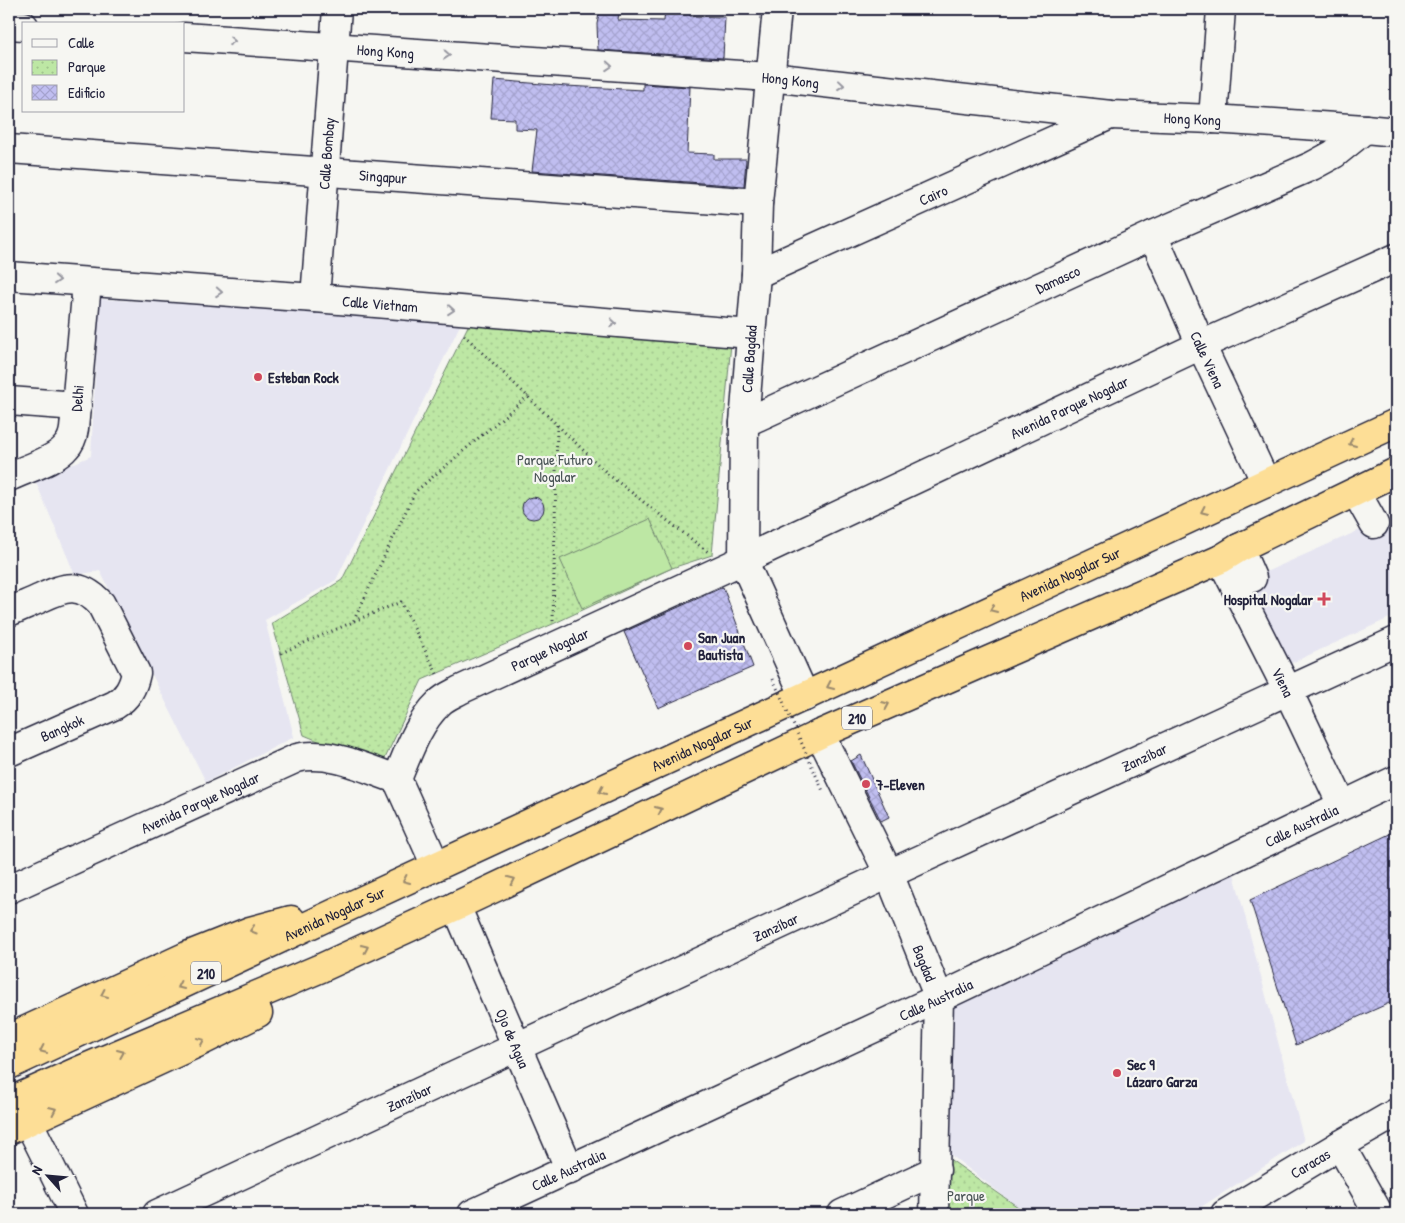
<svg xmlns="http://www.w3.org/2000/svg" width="1405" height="1223" font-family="'Patrick Hand',sans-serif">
	<defs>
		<pattern id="park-dots" width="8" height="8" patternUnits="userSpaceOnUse" patternTransform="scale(1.25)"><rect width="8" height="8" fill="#bde7a4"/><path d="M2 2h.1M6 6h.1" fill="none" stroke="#a2c68e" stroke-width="1.8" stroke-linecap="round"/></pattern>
		<pattern id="building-cross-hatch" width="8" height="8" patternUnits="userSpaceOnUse" patternTransform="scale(1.25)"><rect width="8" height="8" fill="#c0bef0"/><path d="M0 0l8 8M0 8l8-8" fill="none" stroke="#a5a3cf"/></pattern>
	</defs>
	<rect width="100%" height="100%" fill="#f6f6f2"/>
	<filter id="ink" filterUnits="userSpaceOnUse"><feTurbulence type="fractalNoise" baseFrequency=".02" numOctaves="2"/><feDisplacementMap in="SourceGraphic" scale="10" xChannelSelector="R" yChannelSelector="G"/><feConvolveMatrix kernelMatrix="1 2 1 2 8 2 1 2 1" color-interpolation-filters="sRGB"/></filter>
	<g filter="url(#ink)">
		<path fill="#e6e5f1" d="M99,299L463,319L336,580L265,620L294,737L206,782L100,571L75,575L35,480L91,456Z
			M1396,514V615L1285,666L1243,582Z
			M1233,870L1304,1141L1190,1214H1018V1207L947,1152L949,1004Z"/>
		<path fill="url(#park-dots)" stroke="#708470" d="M471,320L731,343L712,555L672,568L553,624L422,680L381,767L304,735L272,623L342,580Z
			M948,1158L1018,1207V1214H946Z"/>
		<path fill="#bde7a4" stroke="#708470" d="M650,519L672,568L582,608L560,559Z"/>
		<path fill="url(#building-cross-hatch)" stroke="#22223b" d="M600,9L619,11L618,20L664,21L665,9H690V16L725,17L723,58L598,50L597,24Z
			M494,80L566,86L643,90V84L690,87L687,153L714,154V159H746L744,186L532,171L537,130L515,129V119L491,118Z
			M522 508a11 11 0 1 1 22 0a11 11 0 1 1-22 0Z
			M723,587L753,667L658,708L624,632Z
			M861,755L889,817L881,821L851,761Z
			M1396,831V1000L1296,1045L1250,900Z"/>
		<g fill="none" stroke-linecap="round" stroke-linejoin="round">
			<g stroke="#22223b" stroke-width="31">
				<g id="minor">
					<path d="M777,9L758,203L756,274L744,423L743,560L805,697"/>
					<path d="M9,25L24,26"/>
					<path id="s1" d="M184,37L770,77L1111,115L1213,119L1365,129L1396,132"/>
					<path d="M1213,119L1221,9"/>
					<path id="s2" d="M9,149L758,203"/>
					<path id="s3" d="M1153,235L1201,345L1266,483"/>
					<path id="s4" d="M756,274L1110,115"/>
					<path id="s5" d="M9,276L315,298L751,334"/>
					<path id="s6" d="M315,298L337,9"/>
					<path d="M9,401L77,406"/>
					<path id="s7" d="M744,423L1153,235L1312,166L1334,154L1365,129"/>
					<path id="s8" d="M9,477C25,469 55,461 66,447C71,442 73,436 74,429L87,283"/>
					<path d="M1356,492L1374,524"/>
					<path d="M1239,548L1252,578"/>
					<path id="s9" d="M1221,559L1288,691L1342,805"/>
					<path d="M9,612C20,607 30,603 41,598C66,586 80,582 101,604L136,673C133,687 128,697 115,705L9,752"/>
					<path id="s10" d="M820,734L889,874L939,998L934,1214"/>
					<path id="s11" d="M397,779C408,753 418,723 439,703C445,697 453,694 460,690L743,560L1201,345L1396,258"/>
					<path d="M397,779L436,866"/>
					<path id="s12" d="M9,889L297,758C330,750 366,769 397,779"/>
					<path id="s13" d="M456,906L570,1170"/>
					<path d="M28,1121L74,1214"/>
					<path d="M1340,1145L1379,1214"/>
					<path id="s14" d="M157,1214L889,874L1396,641"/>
					<path id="s15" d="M472,1214L939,998L1396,780"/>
					<path d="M842,1214L936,1170"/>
					<path id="s16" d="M1225,1214L1340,1145L1396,1113"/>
				</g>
			</g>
			<g stroke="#22223b" stroke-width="31">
				<g id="highway">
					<path d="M9,1038L187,956L250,931L291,920"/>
					<path id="s17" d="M9,1065L335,913L1396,423"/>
					<path d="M9,1102L76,1072L321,968L456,906L820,734L1221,559L1239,548L1396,472"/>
					<path d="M9,1130L204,1040L258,1013"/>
				</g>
			</g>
			<path stroke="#22223b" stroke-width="3" stroke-dasharray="1 4" stroke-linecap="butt" d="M464,335L609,475L708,552
				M354,621L401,602L437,674
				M553,621L557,425
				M281,653L353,622L415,492L528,396"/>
			<use href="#minor" stroke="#f6f6f2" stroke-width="28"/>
			<use href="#highway" stroke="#fdde96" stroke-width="28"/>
			<path stroke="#22223b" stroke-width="3" stroke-dasharray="1 4" stroke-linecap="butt" d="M773,679L823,791"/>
		</g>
		<defs><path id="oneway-chevron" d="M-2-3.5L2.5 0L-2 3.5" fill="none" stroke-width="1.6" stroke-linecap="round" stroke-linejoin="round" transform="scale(1.25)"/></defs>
		<g stroke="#9797a0">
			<use href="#oneway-chevron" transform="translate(232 41) rotate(4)"/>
			<use href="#oneway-chevron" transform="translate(447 55) rotate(4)"/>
			<use href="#oneway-chevron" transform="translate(609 66) rotate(4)"/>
			<use href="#oneway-chevron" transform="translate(841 85) rotate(6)"/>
			<use href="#oneway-chevron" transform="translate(57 280) rotate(5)"/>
			<use href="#oneway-chevron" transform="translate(219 292) rotate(4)"/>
			<use href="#oneway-chevron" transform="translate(451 310) rotate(5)"/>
			<use href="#oneway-chevron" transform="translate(613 323) rotate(5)"/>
		</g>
		<g stroke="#9a896d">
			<use href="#oneway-chevron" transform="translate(1352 443) rotate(156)"/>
			<use href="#oneway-chevron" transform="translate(1204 511) rotate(155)"/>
			<use href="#oneway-chevron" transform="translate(993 609) rotate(155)"/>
			<use href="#oneway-chevron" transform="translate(830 686) rotate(155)"/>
			<use href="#oneway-chevron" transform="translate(886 705) rotate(-24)"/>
			<use href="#oneway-chevron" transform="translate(602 791) rotate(155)"/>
			<use href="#oneway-chevron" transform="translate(659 810) rotate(-25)"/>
			<use href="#oneway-chevron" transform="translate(406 880) rotate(155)"/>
			<use href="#oneway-chevron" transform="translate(512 880) rotate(-25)"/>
			<use href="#oneway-chevron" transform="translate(253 930) rotate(163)"/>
			<use href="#oneway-chevron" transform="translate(365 948) rotate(-25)"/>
			<use href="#oneway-chevron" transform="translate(180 986) rotate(155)"/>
			<use href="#oneway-chevron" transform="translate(104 994) rotate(155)"/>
			<use href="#oneway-chevron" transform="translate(201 1041) rotate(-25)"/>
			<use href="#oneway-chevron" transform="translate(43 1050) rotate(155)"/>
			<use href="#oneway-chevron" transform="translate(121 1053) rotate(-23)"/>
			<use href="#oneway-chevron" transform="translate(53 1110) rotate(-25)"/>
		</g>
	</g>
	<g fill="#d1495b" stroke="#f6f6f2" stroke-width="2">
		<circle cx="258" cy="377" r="5"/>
		<path d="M1321.5 591.5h5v5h5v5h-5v5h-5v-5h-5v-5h5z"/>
		<circle cx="688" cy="646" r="5"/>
		<circle cx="866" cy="784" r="5"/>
		<circle cx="1117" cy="1073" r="5"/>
	</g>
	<g text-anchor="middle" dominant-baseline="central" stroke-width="4.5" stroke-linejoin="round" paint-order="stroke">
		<g fill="#f6f6f2" stroke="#626272" stroke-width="1">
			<rect x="842" y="706.5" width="30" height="23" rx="4"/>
			<rect x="191" y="961.5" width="30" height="23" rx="4"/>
		</g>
		<g font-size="14" font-weight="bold" fill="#22223b">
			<text x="857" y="718">210</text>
			<text x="206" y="973">210</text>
		</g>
		<g font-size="15" fill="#22223b" stroke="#f6f6f2">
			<text stroke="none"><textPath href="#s1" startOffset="202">Hong Kong</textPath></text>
			<text stroke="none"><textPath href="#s1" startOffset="608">Hong Kong</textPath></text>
			<text stroke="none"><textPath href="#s1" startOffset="1012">Hong Kong</textPath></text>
			<text stroke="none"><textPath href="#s6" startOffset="145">Calle Bombay</textPath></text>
			<text stroke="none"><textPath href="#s2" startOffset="375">Singapur</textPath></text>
			<text stroke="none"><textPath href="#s4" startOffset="194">Cairo</textPath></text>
			<text stroke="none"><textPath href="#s7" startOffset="345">Damasco</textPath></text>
			<text stroke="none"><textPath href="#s5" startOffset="372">Calle Vietnam</textPath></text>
			<text transform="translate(749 359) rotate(-86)">Calle Bagdad</text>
			<text stroke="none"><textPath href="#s3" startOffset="136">Calle Viena</textPath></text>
			<text stroke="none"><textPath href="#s8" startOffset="116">Delhi</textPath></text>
			<text stroke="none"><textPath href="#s11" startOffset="784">Avenida Parque Nogalar</textPath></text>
			<text stroke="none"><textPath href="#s17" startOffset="1169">Avenida Nogalar Sur</textPath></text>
			<text stroke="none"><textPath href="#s11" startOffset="211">Parque Nogalar</textPath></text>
			<text stroke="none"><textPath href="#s9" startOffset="138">Viena</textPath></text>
			<text transform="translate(62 728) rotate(-24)">Bangkok</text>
			<text stroke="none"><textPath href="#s17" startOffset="764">Avenida Nogalar Sur</textPath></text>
			<text stroke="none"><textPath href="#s14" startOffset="1088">Zanzíbar</textPath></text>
			<text stroke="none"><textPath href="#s12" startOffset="210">Avenida Parque Nogalar</textPath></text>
			<text stroke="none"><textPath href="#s15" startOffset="916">Calle Australia</textPath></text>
			<text stroke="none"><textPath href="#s17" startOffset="359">Avenida Nogalar Sur</textPath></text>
			<text stroke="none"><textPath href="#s14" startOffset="682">Zanzíbar</textPath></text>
			<text stroke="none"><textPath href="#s10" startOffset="252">Bagdad</textPath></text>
			<text stroke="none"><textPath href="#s15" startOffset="511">Calle Australia</textPath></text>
			<text stroke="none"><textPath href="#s13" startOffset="144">Ojo de Agua</textPath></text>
			<text stroke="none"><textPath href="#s14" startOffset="278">Zanzíbar</textPath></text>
			<text stroke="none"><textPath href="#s16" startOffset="99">Caracas</textPath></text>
			<text stroke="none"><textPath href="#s15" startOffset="106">Calle Australia</textPath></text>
		</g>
		<g font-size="15" font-weight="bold" fill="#22223b" stroke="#f6f6f2" text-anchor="start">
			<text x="268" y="377">Esteban Rock</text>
			<text x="1313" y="599" text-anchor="end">Hospital Nogalar</text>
			<text x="698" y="637">San Juan<tspan x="698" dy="17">Bautista</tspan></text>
			<text x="876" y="784">7-Eleven</text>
			<text x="1127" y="1064">Sec 9<tspan x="1127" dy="17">Lázaro Garza</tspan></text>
		</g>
		<g font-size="15" fill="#495355" stroke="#f6f6f2">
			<text x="555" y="459">Parque Futuro<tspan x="555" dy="17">Nogalar</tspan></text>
			<text x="966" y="1195">Parque</text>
		</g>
	</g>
	<rect width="1405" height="1223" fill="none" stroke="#f6f6f2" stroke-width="30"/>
	<rect x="15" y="15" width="1375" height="1193" fill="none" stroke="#22223b" stroke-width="2" filter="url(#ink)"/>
	<rect x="22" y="22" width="162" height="90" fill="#f6f6f2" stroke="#a1a1a9"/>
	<rect x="32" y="39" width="25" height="8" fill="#f6f6f2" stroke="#a1a1a9"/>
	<text x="68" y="48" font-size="15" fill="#22223b">Calle</text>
	<rect x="32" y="60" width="25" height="15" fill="url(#park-dots)" stroke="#a1a1a9"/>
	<text x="68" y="72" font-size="15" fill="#22223b">Parque</text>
	<rect x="32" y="85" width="25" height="15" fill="url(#building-cross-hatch)" stroke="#a1a1a9"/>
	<text x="68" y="98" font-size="15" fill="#22223b">Edificio</text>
	<g transform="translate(48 1176) rotate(297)" stroke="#f6f6f2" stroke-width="4" paint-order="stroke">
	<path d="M0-4L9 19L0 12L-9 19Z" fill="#22223b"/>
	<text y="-8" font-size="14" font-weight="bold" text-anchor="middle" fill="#22223b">N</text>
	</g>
</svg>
